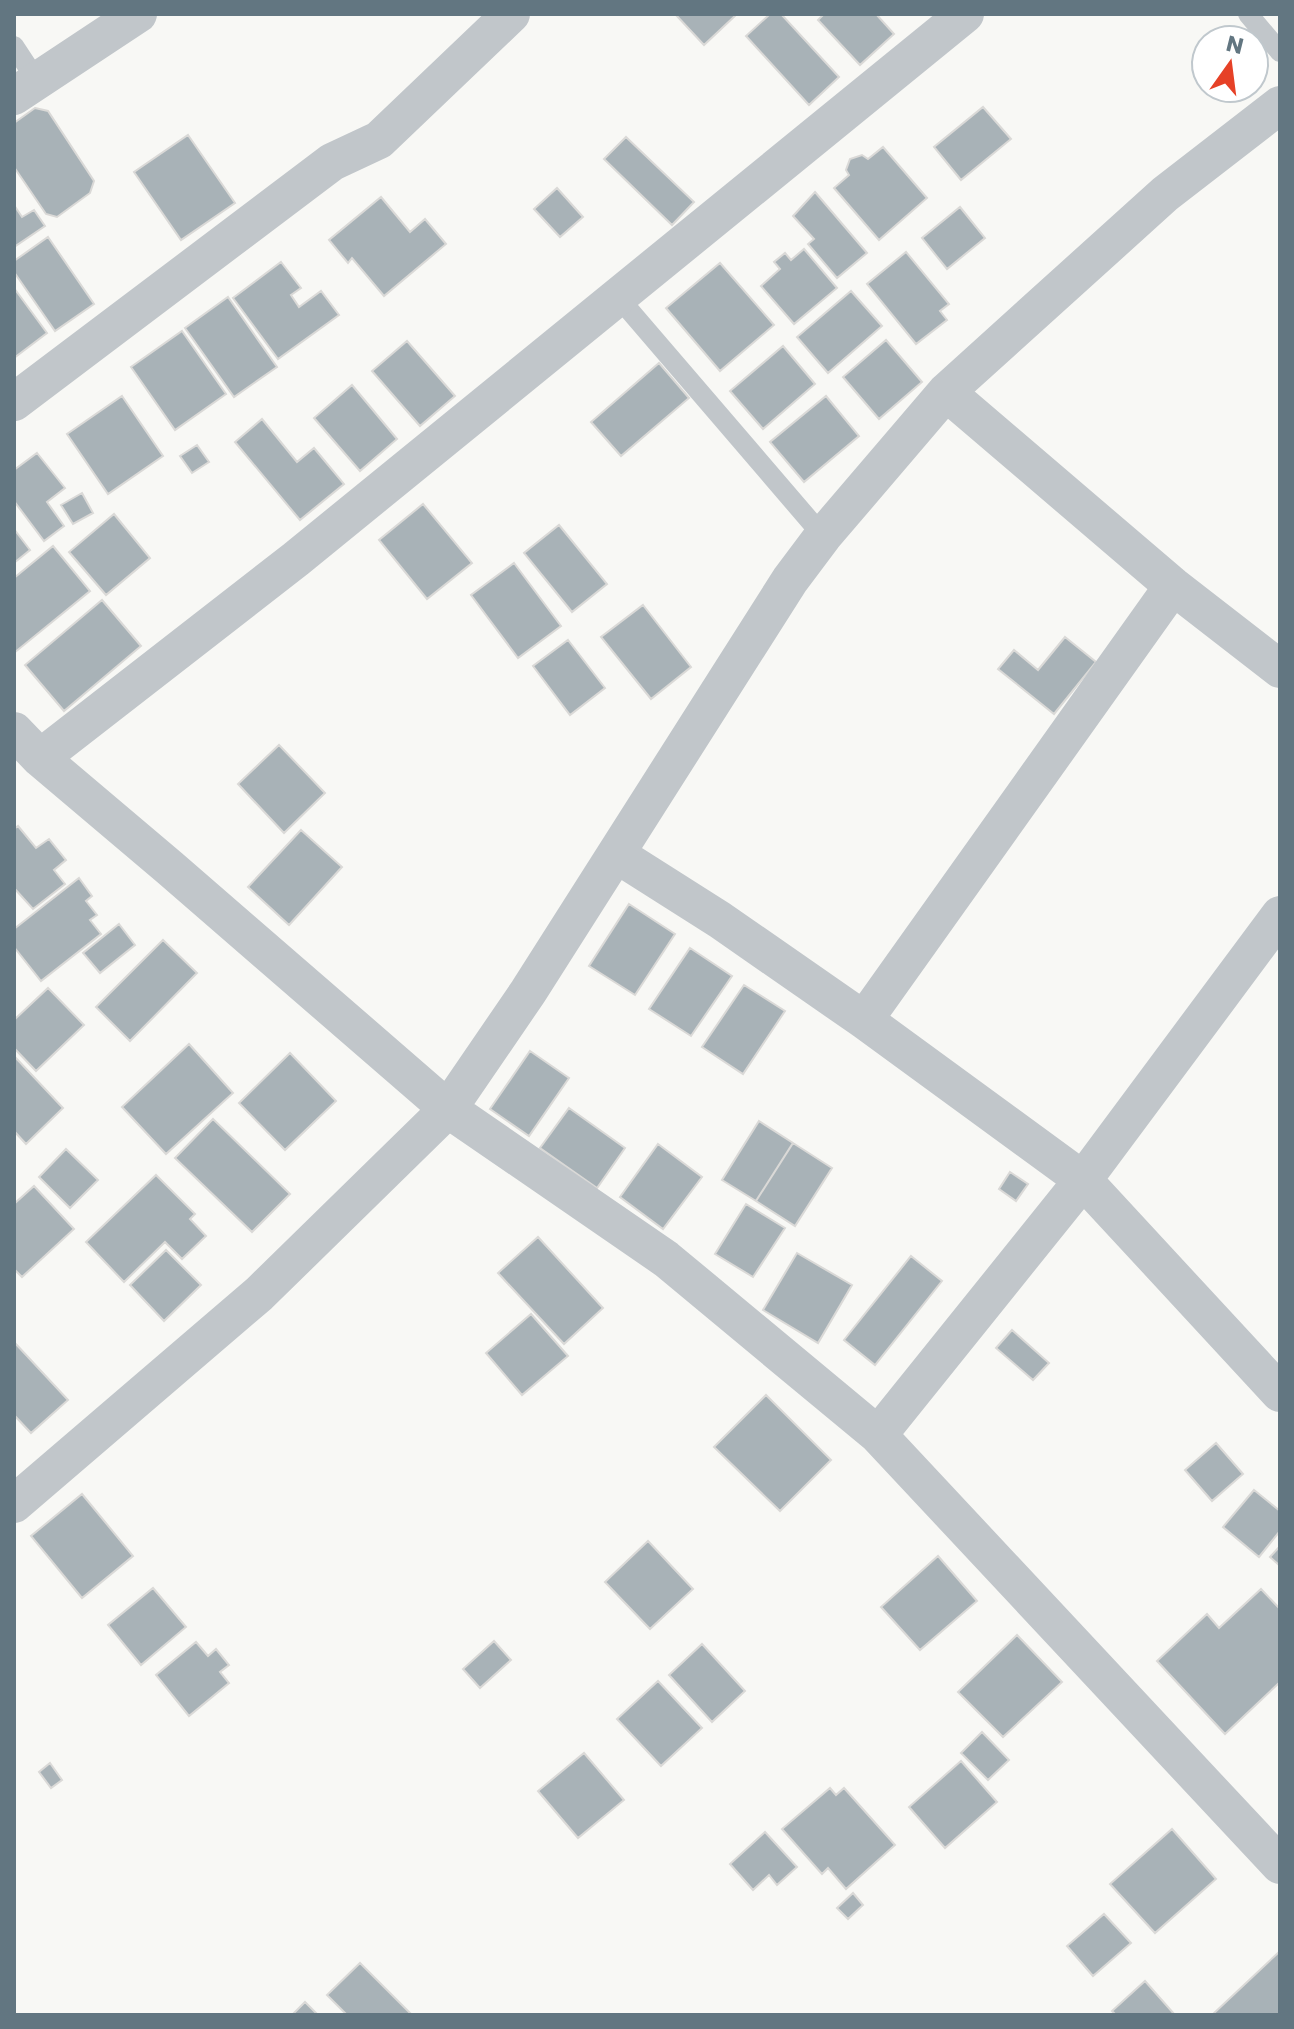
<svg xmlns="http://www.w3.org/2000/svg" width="1294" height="2029" font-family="Poppins,sans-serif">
	<rect width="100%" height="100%" fill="#f8f8f5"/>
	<path fill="#a8b2b7" stroke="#dad9d7" stroke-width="2" d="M675,14H737L704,45Z
		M770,14H781L839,77L809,105L746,36Z
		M824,14H876L894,34L860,65L818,20Z
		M983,107L1011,139L961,180L934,147Z
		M35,108L48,111L94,181L90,193L57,217L46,214L14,167V123Z
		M188,135L235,203L181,240L134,172Z
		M626,137L694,202L672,225L604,159Z
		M883,147L927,198L879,240L834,188L849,175L846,170L850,159L862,155L868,159Z
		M557,188L583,217L560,237L534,209Z
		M815,192L867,253L837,278L808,244L814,239L793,216Z
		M381,197L410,232L425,219L446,244L384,296L352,258L348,263L329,240Z
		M14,205L22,217L34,210L45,226L14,247Z
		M960,207L985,238L947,269L922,238Z
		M48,237L94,304L55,331L14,272V261Z
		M804,249L837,288L794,324L761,286L780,269L774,262L785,253L791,260Z
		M906,252L949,304L940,311L947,320L916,344L867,284Z
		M281,262L301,288L291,295L299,307L321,291L339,315L278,359L233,298Z
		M720,263L774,325L720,371L666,308Z
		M14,288L47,333L14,358Z
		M851,291L882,326L828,373L797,337Z
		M228,297L277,367L234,397L185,328Z
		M182,331L226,394L175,430L131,367Z
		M886,340L922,382L879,419L843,377Z
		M407,341L455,396L420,426L372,371Z
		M783,346L815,384L763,429L730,391Z
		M659,363L689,398L621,456L591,422Z
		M352,385L397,439L360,471L314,418Z
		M122,396L163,456L108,494L67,434Z
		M826,396L859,436L804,482L770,442Z
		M262,419L297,462L314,448L344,484L300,520L235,442Z
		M197,445L209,462L192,473L180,456Z
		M37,453L65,488L47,502L64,526L44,541L14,501V470Z
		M82,493L93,513L73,524L61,505Z
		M423,504L472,563L427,599L379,540Z
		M114,514L150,558L106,595L69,552Z
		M559,525L607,584L572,612L524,553Z
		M14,529L30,550L14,563Z
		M53,546L90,591L14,653V578Z
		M514,563L561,626L518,658L471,595Z
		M102,600L141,646L64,711L25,665Z
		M643,605L691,667L651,699L601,637Z
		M1065,637L1096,662L1054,714L998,669L1014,650L1038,670Z
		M568,640L605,688L570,715L533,666Z
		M279,745L325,793L284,833L238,784Z
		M18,826L36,848L49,839L66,860L54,870L65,884L33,909L14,888V829Z
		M301,830L342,867L289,925L248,887Z
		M79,878L92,896L86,901L97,915L90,920L101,934L41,981L14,947V929Z
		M629,904L675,934L635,995L589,966Z
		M119,924L135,945L100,973L83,953Z
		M163,940L197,973L130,1041L96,1007Z
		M690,948L732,976L691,1036L649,1009Z
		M744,985L785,1011L743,1074L702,1047Z
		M48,988L84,1025L36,1071L14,1048V1020Z
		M189,1044L233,1093L166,1154L122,1107Z
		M530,1051L569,1078L529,1136L490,1109Z
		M290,1053L336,1101L285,1150L239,1103Z
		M14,1056L63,1108L26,1144L14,1131Z
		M569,1108L625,1148L597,1188L540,1148Z
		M213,1119L290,1194L252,1232L175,1158Z
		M759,1121L793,1143L756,1201L722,1180Z
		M793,1143L832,1168L795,1226L756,1201Z
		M658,1144L702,1177L663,1229L620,1197Z
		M66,1149L98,1180L70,1208L39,1177Z
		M1010,1172L1028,1184L1016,1201L999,1189Z
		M156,1175L195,1214L190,1219L206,1236L182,1259L165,1242L124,1282L86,1242Z
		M34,1186L74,1229L22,1277L14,1269V1204Z
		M746,1204L785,1228L753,1277L715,1254Z
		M538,1237L603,1308L564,1344L498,1273Z
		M166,1250L201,1285L164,1321L130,1285Z
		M797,1253L852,1285L818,1343L763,1310Z
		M911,1256L942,1281L875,1365L844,1340Z
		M531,1314L568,1356L522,1395L486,1353Z
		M1012,1330L1049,1363L1033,1380L996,1348Z
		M14,1342L68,1400L31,1433L14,1415Z
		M766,1395L831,1460L780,1511L714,1447Z
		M1216,1443L1243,1474L1212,1501L1185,1470Z
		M1254,1490L1280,1511V1531L1259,1557L1223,1527Z
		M82,1494L133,1556L82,1598L31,1536Z
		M648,1541L693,1589L650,1629L605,1582Z
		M1280,1546V1566L1270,1557Z
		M938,1556L977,1601L920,1650L881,1607Z
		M153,1588L186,1627L141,1665L108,1625Z
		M1261,1589L1280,1609V1682L1225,1734L1157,1661L1207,1614L1219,1628Z
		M1017,1635L1062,1682L1003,1737L958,1692Z
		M494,1641L511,1660L480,1688L463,1669Z
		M196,1642L208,1656L216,1649L229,1665L220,1672L229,1683L189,1716L156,1675Z
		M702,1644L745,1691L712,1722L669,1675Z
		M658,1681L702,1728L661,1766L617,1719Z
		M982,1732L1009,1760L988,1780L961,1753Z
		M584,1753L624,1800L578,1838L538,1791Z
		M961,1761L997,1802L945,1848L909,1807Z
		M50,1763L62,1780L51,1788L39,1772Z
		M830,1788L836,1795L844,1788L895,1845L846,1889L828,1868L822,1874L782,1829Z
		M1172,1829L1216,1879L1155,1933L1110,1884Z
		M765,1832L797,1867L777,1885L769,1875L753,1890L730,1864Z
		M853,1893L863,1905L848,1919L837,1908Z
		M1104,1914L1131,1943L1093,1976L1067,1946Z
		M1280,1951V2015H1212Z
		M360,1963L411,2014L410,2015H347L327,1995Z
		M1145,1981L1175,2015H1116L1112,2011Z
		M305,2002L318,2015H292Z"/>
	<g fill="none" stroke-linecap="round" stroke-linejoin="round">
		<path stroke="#c1c6ca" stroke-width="20" d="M1248,14L1280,52
			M14,46L37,81
			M618,297L823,536"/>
		<path stroke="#c1c6ca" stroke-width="38" d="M14,96L138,14
			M946,392L1173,586L1280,669
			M14,402L332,162L379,140L511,14
			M14,731L40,758L170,868L448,1109L666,1259L878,1435L1280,1865
			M40,758L296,559L965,14
			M616,854L720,920L864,1020L1083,1180L1280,1393
			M864,1020L1173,586
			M878,1435L1083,1180L1280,915
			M14,1504L259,1294L448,1109L528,992L790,580L823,536L946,392L1165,194L1280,105"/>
	</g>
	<rect width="1294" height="2029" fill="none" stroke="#627681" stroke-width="32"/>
	<g transform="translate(1230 64) rotate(14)"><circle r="38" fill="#ffffff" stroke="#c0c8cd" stroke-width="2"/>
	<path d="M0-6L14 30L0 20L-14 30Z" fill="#e64127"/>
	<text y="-12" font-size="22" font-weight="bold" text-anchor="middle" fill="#627681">N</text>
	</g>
</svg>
